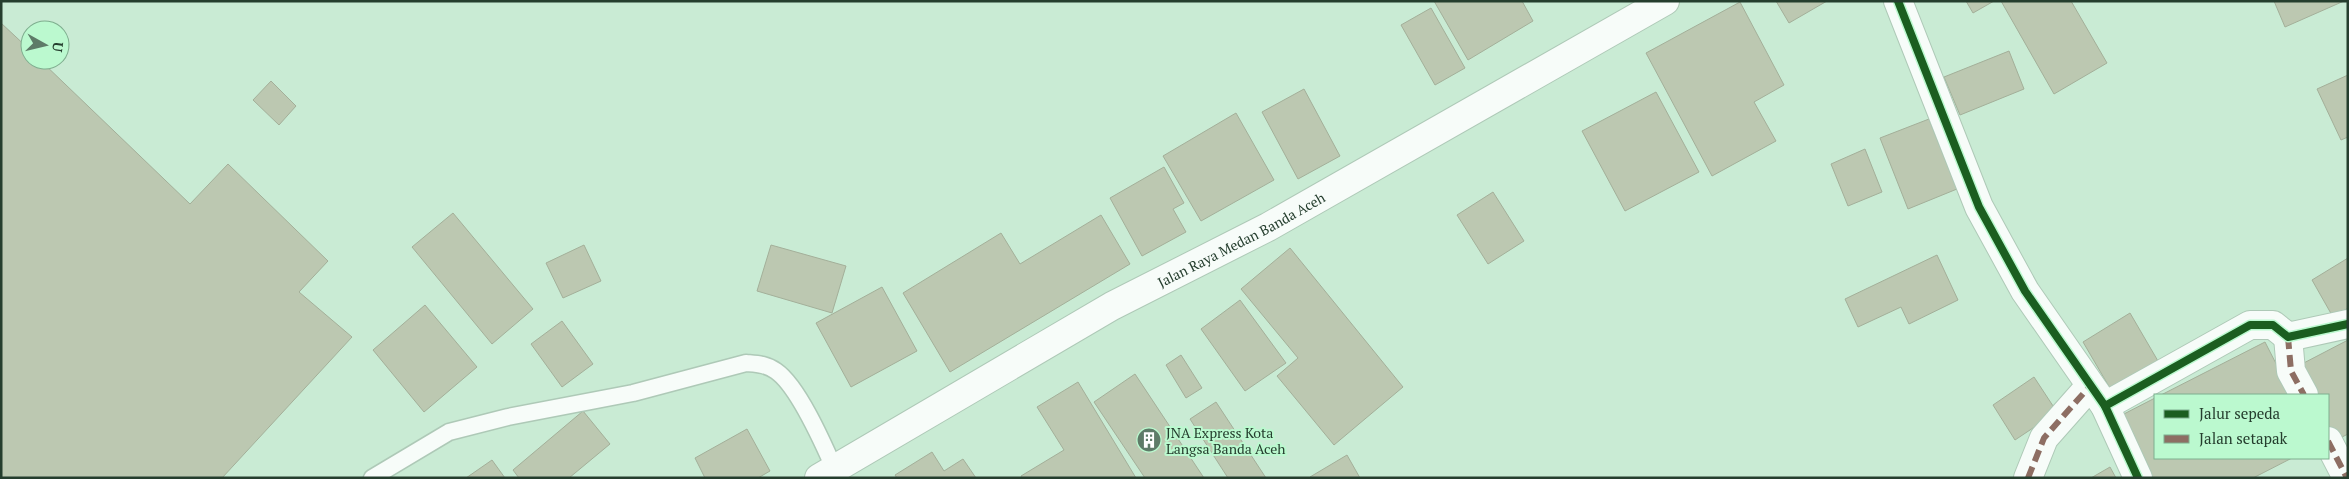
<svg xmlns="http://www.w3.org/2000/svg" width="2349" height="479" viewBox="0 0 2349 479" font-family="'PT Serif',serif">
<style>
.building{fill:#bcc8b1;stroke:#a3af99}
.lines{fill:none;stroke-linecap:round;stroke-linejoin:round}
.service-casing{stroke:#aec9b7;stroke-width:19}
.minor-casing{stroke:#aec9b7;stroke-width:30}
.trunk-casing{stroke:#aec9b7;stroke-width:30}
.service{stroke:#f7fcf9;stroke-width:16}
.minor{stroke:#f7fcf9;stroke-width:28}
.trunk{stroke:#f7fcf9;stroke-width:28}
.quiet{stroke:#8d6e63;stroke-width:6;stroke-dasharray:12 6;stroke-linecap:butt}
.cycleway-casing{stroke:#bbf9cf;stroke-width:11}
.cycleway{stroke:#1b5e20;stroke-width:8}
.labels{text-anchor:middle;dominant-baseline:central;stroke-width:4;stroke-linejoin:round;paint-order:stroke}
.street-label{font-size:14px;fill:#253e2e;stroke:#bbf9cf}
.poi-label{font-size:14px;fill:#253e2e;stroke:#bbf9cf;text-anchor:start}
</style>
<rect width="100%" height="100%" fill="#c9ebd4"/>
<!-- building -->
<g class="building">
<polygon points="1434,1 1522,1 1533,21 1468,60"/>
<polygon points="1776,1 1827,1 1789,23"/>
<polygon points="1966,1 1994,1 1973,13"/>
<polygon points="2001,1 2071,1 2107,63 2054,94"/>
<polygon points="2274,1 2344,1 2285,27"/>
<polygon points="1740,2 1784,85 1754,102 1776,141 1712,176 1646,53"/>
<polygon points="1431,8 1465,68 1435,85 1401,25"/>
<polygon points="1,23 30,50 30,60 40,60 190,204 228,164 328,261 299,292 352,337 222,478 1,478"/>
<polygon points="2009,51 2024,89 1960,115 1944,77"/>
<polygon points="2348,75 2348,137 2341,140 2317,89"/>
<polygon points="271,81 296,106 279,125 253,100"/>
<polygon points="1304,89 1340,156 1298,179 1262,112"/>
<polygon points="1656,92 1699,172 1625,211 1582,131"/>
<polygon points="1236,113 1274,180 1201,221 1163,156"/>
<polygon points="1929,119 1957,189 1908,209 1880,138"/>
<polygon points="1865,149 1882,192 1848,206 1831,164"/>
<polygon points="1164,167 1184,203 1173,209 1186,232 1142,256 1110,198"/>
<polygon points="1493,192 1524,241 1488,264 1457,215"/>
<polygon points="453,213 533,309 492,344 412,247"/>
<polygon points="1101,215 1130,264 950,372 903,293 1001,233 1020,264"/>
<polygon points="584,245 601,281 563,298 546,263"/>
<polygon points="771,245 846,266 832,313 757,291"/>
<polygon points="1290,248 1403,387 1334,445 1277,376 1298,358 1241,289"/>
<polygon points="1937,255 1958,300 1909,324 1901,307 1858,327 1845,299"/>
<polygon points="2348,258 2348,308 2333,317 2312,280"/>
<polygon points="882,287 917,351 851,387 816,323"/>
<polygon points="1240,300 1286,363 1245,391 1201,329"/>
<polygon points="425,305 477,367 424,412 373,350"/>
<polygon points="2130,313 2158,361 2111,390 2083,342"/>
<polygon points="562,321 593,364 562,387 531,344"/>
<polygon points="2348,340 2348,434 2336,440 2328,425 2328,395 2313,395 2298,366"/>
<polygon points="2265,342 2292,395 2161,395"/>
<polygon points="1181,355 1202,388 1186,398 1166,365"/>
<polygon points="1135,374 1204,478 1145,478 1094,402"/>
<polygon points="2034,377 2057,412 2015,440 1993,405"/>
<polygon points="1078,382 1136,478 1022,478 1021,476 1064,450 1037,407"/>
<polygon points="2155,398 2155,458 2292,458 2253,478 2151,478 2120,416"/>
<polygon points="1216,402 1266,478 1228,478 1190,419"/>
<polygon points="583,411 610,444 569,478 519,478 513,470"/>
<polygon points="747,429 770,471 758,478 705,478 695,458"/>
<polygon points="932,452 944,471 963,459 976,478 897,478 895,475"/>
<polygon points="1347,455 1360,478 1310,478 1310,477"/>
<polygon points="492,460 505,478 466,478"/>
<polygon points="2110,467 2116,478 2091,478"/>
</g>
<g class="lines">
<defs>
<path id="service" d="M 372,478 L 449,432 L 508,417 L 633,393 L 746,363 C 757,364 766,364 776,371 C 798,386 823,443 834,468"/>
<g id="minor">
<polyline points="1898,1 1979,207 2025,291 2105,406 2138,478"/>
<polyline points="2288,337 2291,371 2304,395"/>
<polyline points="2105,406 2250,325 2273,325 2288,337 2348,324"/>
<polyline points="2328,441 2347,478"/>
<polyline points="2028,478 2044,438 2090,386"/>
</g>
<g id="trunk">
<path id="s1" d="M 819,478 L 1112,306 L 1268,227 L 1665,1"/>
</g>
</defs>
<!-- service casing -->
<use href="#service" class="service-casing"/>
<!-- minor casing -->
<use href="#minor" class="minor-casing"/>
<!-- trunk casing -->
<use href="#trunk" class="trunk-casing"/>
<!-- service -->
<use href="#service" class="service"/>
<!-- minor -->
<use href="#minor" class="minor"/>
<!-- trunk -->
<use href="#trunk" class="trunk"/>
<!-- quiet -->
<g class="quiet">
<polyline points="2288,337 2291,371 2304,395"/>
<polyline points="2328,441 2347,478"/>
<polyline points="2028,478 2044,438 2090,386"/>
</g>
<defs>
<g id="cycleway">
<polyline points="1898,1 1979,207 2025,291 2105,406 2138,478"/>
<polyline points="2105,406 2250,325 2273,325 2288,337 2348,324"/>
</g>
</defs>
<!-- cycleway casing -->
<use href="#cycleway" class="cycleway-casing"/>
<!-- cycleway -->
<use href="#cycleway" class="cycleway"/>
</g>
<!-- icons -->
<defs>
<symbol id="building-disc" viewBox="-11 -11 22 22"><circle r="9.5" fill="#5e7b68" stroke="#bbf9cf"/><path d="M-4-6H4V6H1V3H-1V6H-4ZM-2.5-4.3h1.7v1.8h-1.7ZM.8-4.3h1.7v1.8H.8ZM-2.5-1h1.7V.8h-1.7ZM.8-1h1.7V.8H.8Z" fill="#fff"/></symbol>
</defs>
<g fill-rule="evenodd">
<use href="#building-disc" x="1135" y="426" width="28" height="28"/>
</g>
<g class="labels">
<!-- street labels -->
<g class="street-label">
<text stroke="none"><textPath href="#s1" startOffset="485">Jalan Raya Medan Banda Aceh</textPath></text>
</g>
<!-- poi labels -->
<g class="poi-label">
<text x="1166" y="432">JNA Express Kota<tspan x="1166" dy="16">Langsa Banda Aceh</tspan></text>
</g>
</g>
<!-- border -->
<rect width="2349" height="479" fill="none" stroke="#253e2e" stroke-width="5"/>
<!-- legend -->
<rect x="2154" y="394" width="175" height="65" fill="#bbf9cf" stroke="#7fae8f"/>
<rect x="2164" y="410" width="25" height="8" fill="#1b5e20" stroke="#7fae8f"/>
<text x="2199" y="419" font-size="15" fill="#253e2e">Jalur sepeda</text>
<rect x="2164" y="435" width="25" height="8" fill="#8d6e63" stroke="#7fae8f"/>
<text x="2199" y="444" font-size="15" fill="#253e2e">Jalan setapak</text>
<!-- north arrow -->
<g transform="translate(45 45) rotate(98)"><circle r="24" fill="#bbf9cf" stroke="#7fae8f"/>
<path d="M0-4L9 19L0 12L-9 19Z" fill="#5e7b68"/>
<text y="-8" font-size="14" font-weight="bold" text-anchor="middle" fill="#253e2e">U</text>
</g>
</svg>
